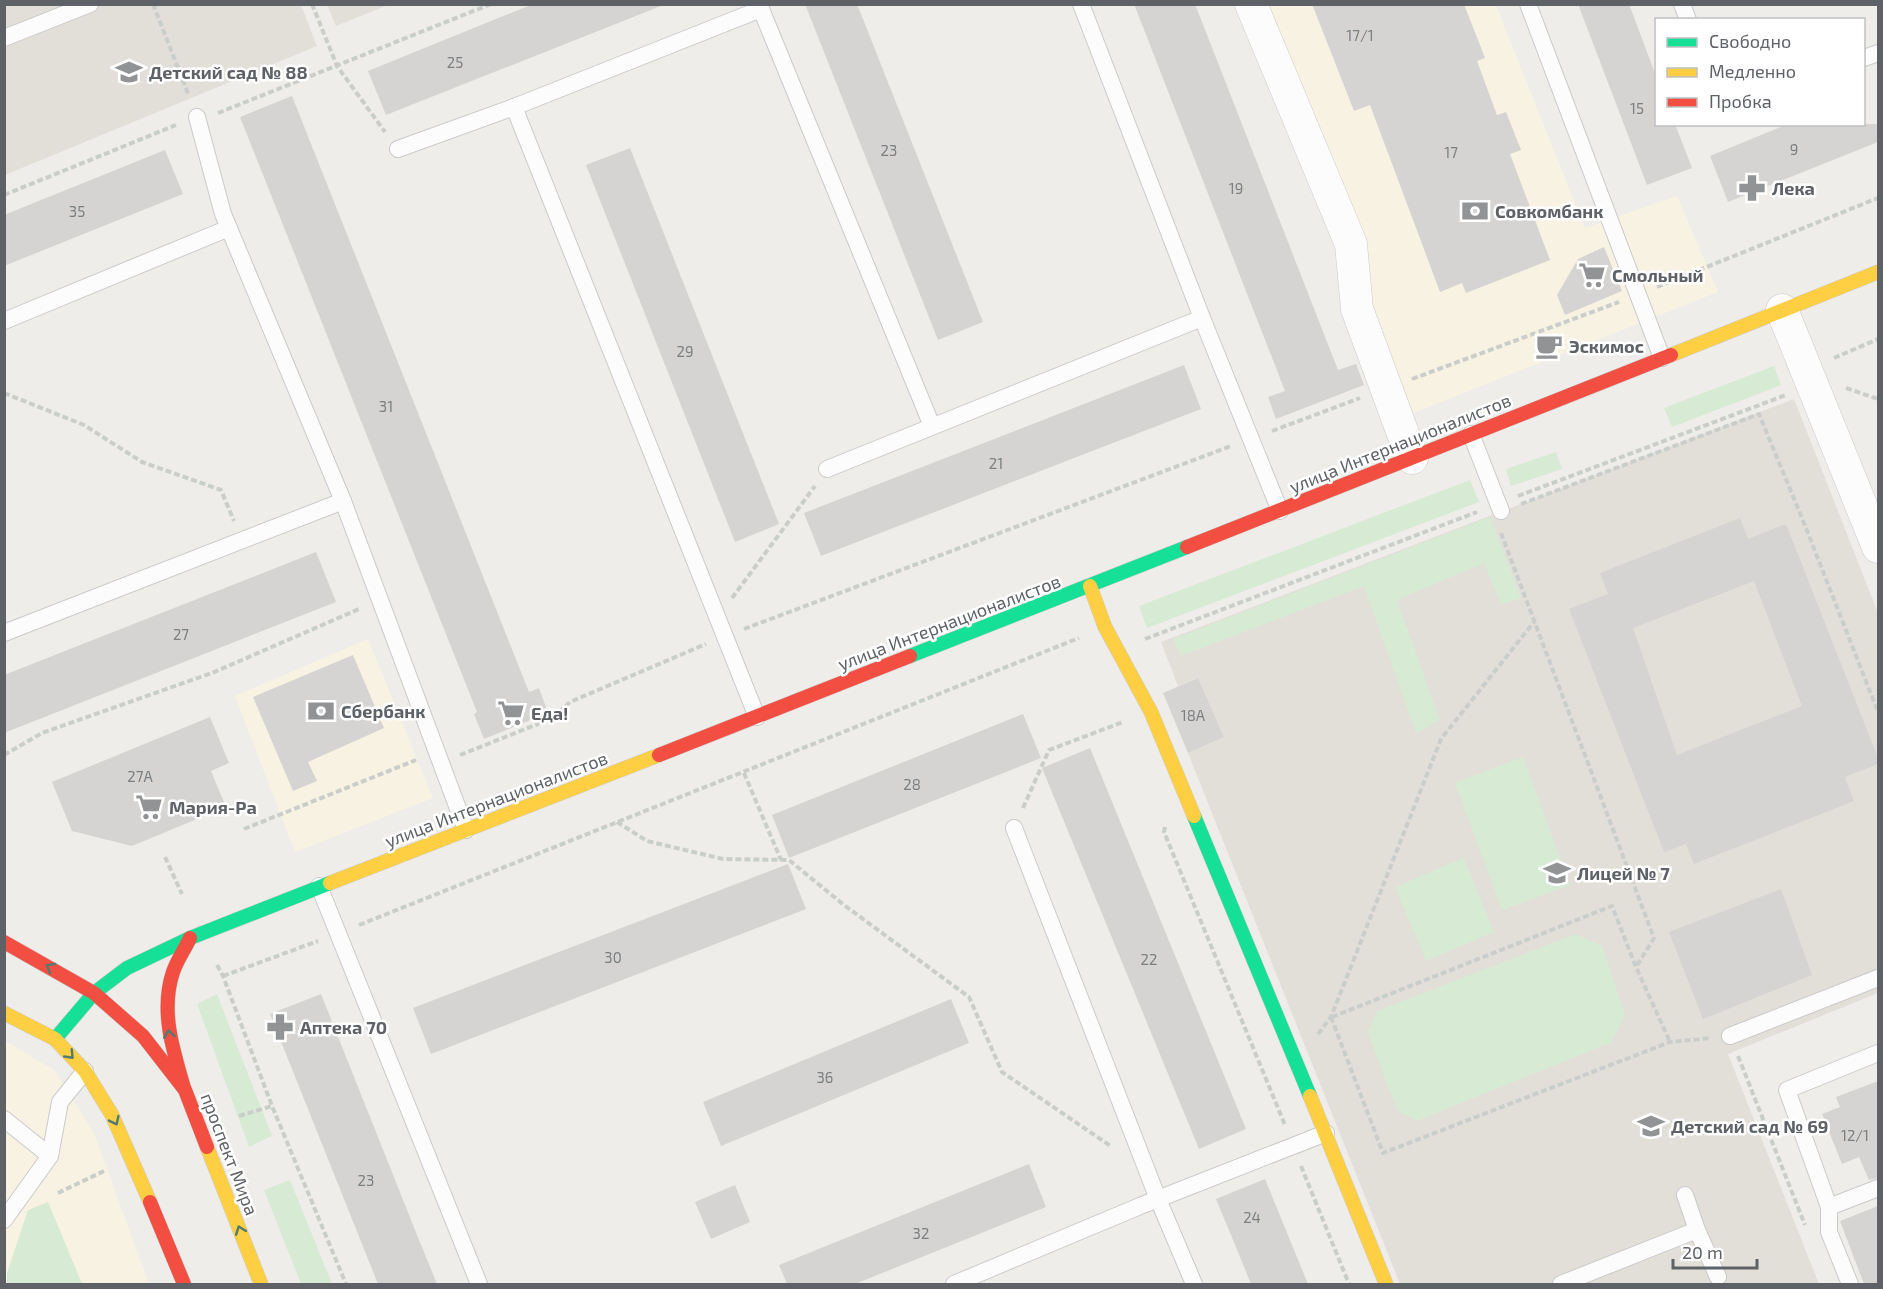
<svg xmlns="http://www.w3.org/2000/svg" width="1883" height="1289" viewBox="0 0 1883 1289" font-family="'Exo 2',sans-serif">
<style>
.commercial{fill:#f8f2e3}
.education{fill:#e2dfd9}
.green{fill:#d7ead4}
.building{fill:#d5d4d2;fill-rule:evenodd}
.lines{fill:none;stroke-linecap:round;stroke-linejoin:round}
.lane-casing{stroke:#cacaca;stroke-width:18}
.street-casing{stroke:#cacaca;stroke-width:33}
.fast-casing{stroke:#cbcbcb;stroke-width:15}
.slow-casing{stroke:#cbcbcb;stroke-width:15}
.jam-casing{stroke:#cbcbcb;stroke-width:15}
.path{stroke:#cacecb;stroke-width:4;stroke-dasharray:6 3;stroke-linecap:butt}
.lane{stroke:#fdfcfc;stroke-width:16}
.street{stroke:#fdfcfc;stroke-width:32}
.fast{stroke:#16e098;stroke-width:14}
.slow{stroke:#ffcf43;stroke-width:14}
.jam{stroke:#f24e42;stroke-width:14}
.oneway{stroke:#507b71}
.labels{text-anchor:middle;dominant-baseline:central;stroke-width:5;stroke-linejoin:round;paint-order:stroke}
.number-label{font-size:15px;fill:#7d8083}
.poi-label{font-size:18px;font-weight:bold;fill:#5e6267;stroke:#fff;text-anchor:start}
.street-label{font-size:18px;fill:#5e6267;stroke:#fff}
</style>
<rect width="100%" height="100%" fill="#efede9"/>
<!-- commercial -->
<g class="commercial">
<polygon points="1234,5 1496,5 1585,228 1677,196 1718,292 1411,414"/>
<polygon points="368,639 433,798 295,852 235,696"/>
<polygon points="4,1040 54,1070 94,1133 149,1284 5,1284"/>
</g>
<!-- education -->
<g class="education">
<polygon points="5,5 301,5 317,46 5,175"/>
<polygon points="327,5 388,5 336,26"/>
<polygon points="1794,399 1878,613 1878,993 1728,1054 1819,1284 1400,1284 1188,753 1224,737 1198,678 1178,686 1161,642"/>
</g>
<!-- green -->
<g class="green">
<polygon points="1774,366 1781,385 1672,427 1664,408"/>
<polygon points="1556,452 1562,469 1511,486 1506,469"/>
<polygon points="1470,480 1479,502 1147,628 1139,606"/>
<polygon points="1490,517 1521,598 1501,605 1484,563 1397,600 1440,720 1416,733 1364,586 1181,656 1173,639"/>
<polygon points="1523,757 1570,885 1502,910 1455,783"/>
<polygon points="1464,858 1494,932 1426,961 1395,887"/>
<polygon points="1576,934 1602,946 1625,1015 1612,1042 1417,1121 1397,1110 1368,1033 1377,1011"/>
<polygon points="217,994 272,1136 249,1147 197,1004"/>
<polygon points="290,1180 332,1284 301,1284 264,1190"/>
<polygon points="48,1202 82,1284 7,1284 7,1273 28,1210"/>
</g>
<!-- building -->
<g class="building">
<polygon points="533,4 661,6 386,115 368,71"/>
<polygon points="805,4 857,4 983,322 938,340"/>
<polygon points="1134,4 1195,4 1338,370 1356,364 1364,385 1276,419 1268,397 1285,391"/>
<polygon points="1312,4 1464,4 1485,58 1477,61 1497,115 1506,112 1521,150 1510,154 1550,260 1466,293 1462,283 1440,292 1370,105 1354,111"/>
<polygon points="1578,4 1629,4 1656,76 1656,124 1675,124 1692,168 1647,185"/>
<polygon points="292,96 529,692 539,688 548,713 484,739 474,714 477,712 240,117"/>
<polygon points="1788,124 1878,124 1878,142 1728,202 1710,156"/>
<polygon points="630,148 779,524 735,542 586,165"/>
<polygon points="165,150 183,194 4,266 4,215"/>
<polygon points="1604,247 1622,291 1565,315 1557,295 1578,259"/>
<polygon points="1184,365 1201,409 821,556 804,513"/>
<path d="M 1740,518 L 1748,539 L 1786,524 L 1878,758 L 1878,764 L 1845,777 L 1854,801 L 1694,864 L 1686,844 L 1664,852 L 1569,609 L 1608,594 L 1600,573 ZM 1754,581 L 1802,706 L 1677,755 L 1633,628 Z"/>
<polygon points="316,552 336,602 4,733 4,675"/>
<polygon points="353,655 384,728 308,762 317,781 293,791 253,697"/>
<polygon points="1198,678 1224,737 1188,753 1163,693"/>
<polygon points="1023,714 1041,758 789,858 772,815"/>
<polygon points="210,717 229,763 211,771 226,807 132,846 72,831 52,782"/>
<polygon points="1090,748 1246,1129 1199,1149 1042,768"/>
<polygon points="788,864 806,909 431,1054 413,1008"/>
<polygon points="1781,889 1812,975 1703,1019 1669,932"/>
<polygon points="321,994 415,1230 437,1284 378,1284 270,1014"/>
<polygon points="951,999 969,1043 721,1146 703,1102"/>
<polygon points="1878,1081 1878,1178 1869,1180 1859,1157 1842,1164 1822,1114 1840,1107 1836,1097"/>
<polygon points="1029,1164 1046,1207 855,1284 787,1284 779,1265"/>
<polygon points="1265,1179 1308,1284 1251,1284 1231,1235 1216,1199"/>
<polygon points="735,1185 750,1222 711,1239 695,1202"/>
<polygon points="1878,1206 1878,1284 1864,1284 1840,1221"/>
</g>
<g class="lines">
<defs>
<g id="lane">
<polyline points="1081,4 1202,318 1280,511"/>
<polyline points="1528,4 1662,358"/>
<polyline points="1682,4 1688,20"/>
<polyline points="4,38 90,4"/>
<polyline points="1864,58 1878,53"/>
<polyline points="514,107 757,717"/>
<polyline points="197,117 223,214 343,501 466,830"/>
<polyline points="398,149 514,107 761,9 932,426"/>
<polyline points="4,321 229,228"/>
<polyline points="1471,434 1501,511"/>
<polyline points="827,469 1202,318"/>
<polyline points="4,633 343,501"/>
<polyline points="1014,828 1158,1199 1194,1284"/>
<polyline points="319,886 479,1284"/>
<polyline points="1730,1036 1878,978"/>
<polyline points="1878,1053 1787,1090 1829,1207 1878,1188"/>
<polyline points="4,1119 50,1156"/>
<polyline points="1685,1195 1697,1230 1718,1277"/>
<polyline points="1829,1207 1829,1232 1850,1284"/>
<polyline points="4,1220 50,1156 60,1102 85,1071"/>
<polyline points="954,1284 1140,1206 1326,1133"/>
<polyline points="1561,1284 1697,1230"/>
</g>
<g id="street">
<polyline points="1251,4 1351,244 1357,309 1412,458"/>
<polyline points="1782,310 1878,547"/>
</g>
<g id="fast">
<polyline points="910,656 1187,547"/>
<polyline points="1194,816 1310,1096"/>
<polyline points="55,1039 94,993 127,968 190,938 330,883"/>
</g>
<g id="slow">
<polyline points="1671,355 1878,272"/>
<polyline points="1090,586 1105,627 1151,712 1194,816"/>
<polyline points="330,883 659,755"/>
<polyline points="4,1013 55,1039 85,1071 112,1115 150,1202"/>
<polyline points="1310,1096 1386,1284"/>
<polyline points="207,1147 261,1284"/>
</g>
<g id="jam">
<polyline points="1187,547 1671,355"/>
<polyline points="659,755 910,656"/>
<polyline points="4,942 94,993 143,1036 185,1090 207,1147"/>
<path d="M 184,1088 C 173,1050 160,1011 173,972 C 177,960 185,949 190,938"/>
<polyline points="150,1202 184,1284"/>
</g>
</defs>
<!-- lane casing -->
<use href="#lane" class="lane-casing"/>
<!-- street casing -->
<use href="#street" class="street-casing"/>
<!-- fast casing -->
<use href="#fast" class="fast-casing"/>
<!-- slow casing -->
<use href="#slow" class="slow-casing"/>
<!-- jam casing -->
<use href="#jam" class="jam-casing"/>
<!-- path -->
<g class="path">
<polyline points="153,4 189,96"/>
<polyline points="312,4 337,66 385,132"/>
<polyline points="218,113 491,4"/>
<polyline points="4,195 176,125"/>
<polyline points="1657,287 1878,198"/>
<polyline points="1834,358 1878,339"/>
<polyline points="1412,379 1619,302"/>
<polyline points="1846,388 1878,399"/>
<polyline points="4,393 84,425 142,462 221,490 234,521"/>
<polyline points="1272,431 1360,398"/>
<polyline points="1518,496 1786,395"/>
<polyline points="1521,504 1759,414 1802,518 1878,712"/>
<polyline points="1501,533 1654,938 1636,967"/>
<polyline points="732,598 815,486"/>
<polyline points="744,629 1231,446"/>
<polyline points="1145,639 1477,512"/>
<polyline points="4,755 42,733 212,673 359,609"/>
<polyline points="460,755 553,718 570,702 706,644"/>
<polyline points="744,773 781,860"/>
<polyline points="1023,808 1049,750 1123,722"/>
<polyline points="617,822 647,841 723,859 789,860 844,905 969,997 1002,1072 1112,1147"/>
<polyline points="1165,827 1164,832 1285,1125"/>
<polyline points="244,829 416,760"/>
<polyline points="165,857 182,894"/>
<polyline points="359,925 1079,638"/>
<polyline points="217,965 223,976 272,1106 346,1284"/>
<polyline points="223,976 318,941"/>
<polyline points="1331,1017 1383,1153 1670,1042 1711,1038"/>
<polyline points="1332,1017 1612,906 1636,967 1670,1042"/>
<polyline points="1318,1034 1331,1017 1441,739 1534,622"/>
<polyline points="1738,1056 1805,1225"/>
<polyline points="239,1116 272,1106"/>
<polyline points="1301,1166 1349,1284"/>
<polyline points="58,1193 104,1171"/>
</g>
<!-- lane -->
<use href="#lane" class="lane"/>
<!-- street -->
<use href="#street" class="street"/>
<!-- fast -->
<use href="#fast" class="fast"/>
<!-- slow -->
<use href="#slow" class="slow"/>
<!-- jam -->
<use href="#jam" class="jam"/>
</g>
<!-- one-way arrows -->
<defs><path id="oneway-chevron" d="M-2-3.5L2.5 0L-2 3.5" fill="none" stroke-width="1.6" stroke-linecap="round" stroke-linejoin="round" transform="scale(1.5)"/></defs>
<g class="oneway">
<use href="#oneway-chevron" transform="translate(50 967) rotate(-150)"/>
<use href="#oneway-chevron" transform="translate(169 1034) rotate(-98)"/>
<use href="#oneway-chevron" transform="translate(70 1055) rotate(46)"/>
<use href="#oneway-chevron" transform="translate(115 1121) rotate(64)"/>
<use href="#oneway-chevron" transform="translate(240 1230) rotate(-111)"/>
</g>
<!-- icons -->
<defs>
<symbol id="school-bare" viewBox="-9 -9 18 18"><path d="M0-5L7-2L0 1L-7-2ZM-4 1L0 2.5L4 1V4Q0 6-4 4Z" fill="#919394" stroke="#fff" stroke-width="2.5" paint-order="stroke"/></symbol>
<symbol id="pharmacy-bare" viewBox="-9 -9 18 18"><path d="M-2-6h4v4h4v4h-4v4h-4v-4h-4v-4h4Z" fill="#919394" stroke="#fff" stroke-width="2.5" paint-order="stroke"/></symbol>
<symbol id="bank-bare" viewBox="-9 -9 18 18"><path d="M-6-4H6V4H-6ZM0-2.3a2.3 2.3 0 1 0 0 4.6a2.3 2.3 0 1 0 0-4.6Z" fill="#919394" stroke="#fff" stroke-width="2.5" paint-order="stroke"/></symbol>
<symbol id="supermarket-bare" viewBox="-9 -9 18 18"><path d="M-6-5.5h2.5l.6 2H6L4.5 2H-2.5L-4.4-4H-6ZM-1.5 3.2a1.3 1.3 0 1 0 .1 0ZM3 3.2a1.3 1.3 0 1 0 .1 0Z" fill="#919394" stroke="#fff" stroke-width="2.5" paint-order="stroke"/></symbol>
<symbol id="cafe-bare" viewBox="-9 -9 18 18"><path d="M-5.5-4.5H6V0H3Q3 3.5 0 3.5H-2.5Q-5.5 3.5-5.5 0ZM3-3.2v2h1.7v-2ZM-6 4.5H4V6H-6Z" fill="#919394" stroke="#fff" stroke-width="2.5" paint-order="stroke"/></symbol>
</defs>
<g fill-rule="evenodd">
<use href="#school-bare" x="110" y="53" width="38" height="38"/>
<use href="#pharmacy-bare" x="1733" y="169" width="38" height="38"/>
<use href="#bank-bare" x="1456" y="192" width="38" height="38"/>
<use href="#supermarket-bare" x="1573" y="256" width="38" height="38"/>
<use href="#cafe-bare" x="1530" y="327" width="38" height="38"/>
<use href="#bank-bare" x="302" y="692" width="38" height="38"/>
<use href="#supermarket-bare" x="492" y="694" width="38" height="38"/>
<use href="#supermarket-bare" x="130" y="788" width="38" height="38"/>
<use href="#school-bare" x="1538" y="854" width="38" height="38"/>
<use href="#pharmacy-bare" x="261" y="1008" width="38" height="38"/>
<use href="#school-bare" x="1632" y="1107" width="38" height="38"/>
</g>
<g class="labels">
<!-- number labels -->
<g class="number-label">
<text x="1360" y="35">17/1</text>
<text x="455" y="62">25</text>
<text x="1637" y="108">15</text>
<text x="1794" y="149">9</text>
<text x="889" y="150">23</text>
<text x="1451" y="152">17</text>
<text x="1236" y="188">19</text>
<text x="77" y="211">35</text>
<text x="685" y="351">29</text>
<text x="386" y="406">31</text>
<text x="996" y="463">21</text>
<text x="181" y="634">27</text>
<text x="1193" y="715">18А</text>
<text x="140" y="776">27А</text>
<text x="912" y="784">28</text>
<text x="613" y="957">30</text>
<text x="1149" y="959">22</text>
<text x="825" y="1077">36</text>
<text x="1855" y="1135">12/1</text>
<text x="366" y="1180">23</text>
<text x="1252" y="1217">24</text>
<text x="921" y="1233">32</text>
</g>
<!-- poi labels -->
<g class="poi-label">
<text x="149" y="72">Детский сад № 88</text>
<text x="1772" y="188">Лека</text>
<text x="1495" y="211">Совкомбанк</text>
<text x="1612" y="275">Смольный</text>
<text x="1569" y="346">Эскимос</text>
<text x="341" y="711">Сбербанк</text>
<text x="531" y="713">Еда!</text>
<text x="169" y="807">Мария-Ра</text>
<text x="1577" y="873">Лицей № 7</text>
<text x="300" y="1027">Аптека 70</text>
<text x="1671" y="1126">Детский сад № 69</text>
</g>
<!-- street labels -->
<g class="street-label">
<text transform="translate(1400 443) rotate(-22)">улица Интернационалистов</text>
<text transform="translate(949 622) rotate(-21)">улица Интернационалистов</text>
<text transform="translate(496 799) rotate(-21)">улица Интернационалистов</text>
<text transform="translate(230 1154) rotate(69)">проспект Мира</text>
</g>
</g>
<!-- border -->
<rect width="1883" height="1289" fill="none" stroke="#5e6267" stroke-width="12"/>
<!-- legend -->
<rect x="1655" y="18" width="210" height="108" fill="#ffffff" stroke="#bfc0c2" stroke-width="1.5"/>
<rect x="1667" y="38" width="30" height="9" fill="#16e098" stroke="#bfc0c2" stroke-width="1.5"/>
<text x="1709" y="48" font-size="18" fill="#5e6267">Свободно</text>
<rect x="1667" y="68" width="30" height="9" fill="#ffcf43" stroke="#bfc0c2" stroke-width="1.5"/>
<text x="1709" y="78" font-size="18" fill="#5e6267">Медленно</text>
<rect x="1667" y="98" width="30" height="9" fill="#f24e42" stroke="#bfc0c2" stroke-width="1.5"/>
<text x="1709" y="108" font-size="18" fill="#5e6267">Пробка</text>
<!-- scale -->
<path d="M1673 1259v9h84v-9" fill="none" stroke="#5e6267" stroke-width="3"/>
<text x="1682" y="1259" font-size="18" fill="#5e6267" stroke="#ffffff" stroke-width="4.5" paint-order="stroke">20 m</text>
</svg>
